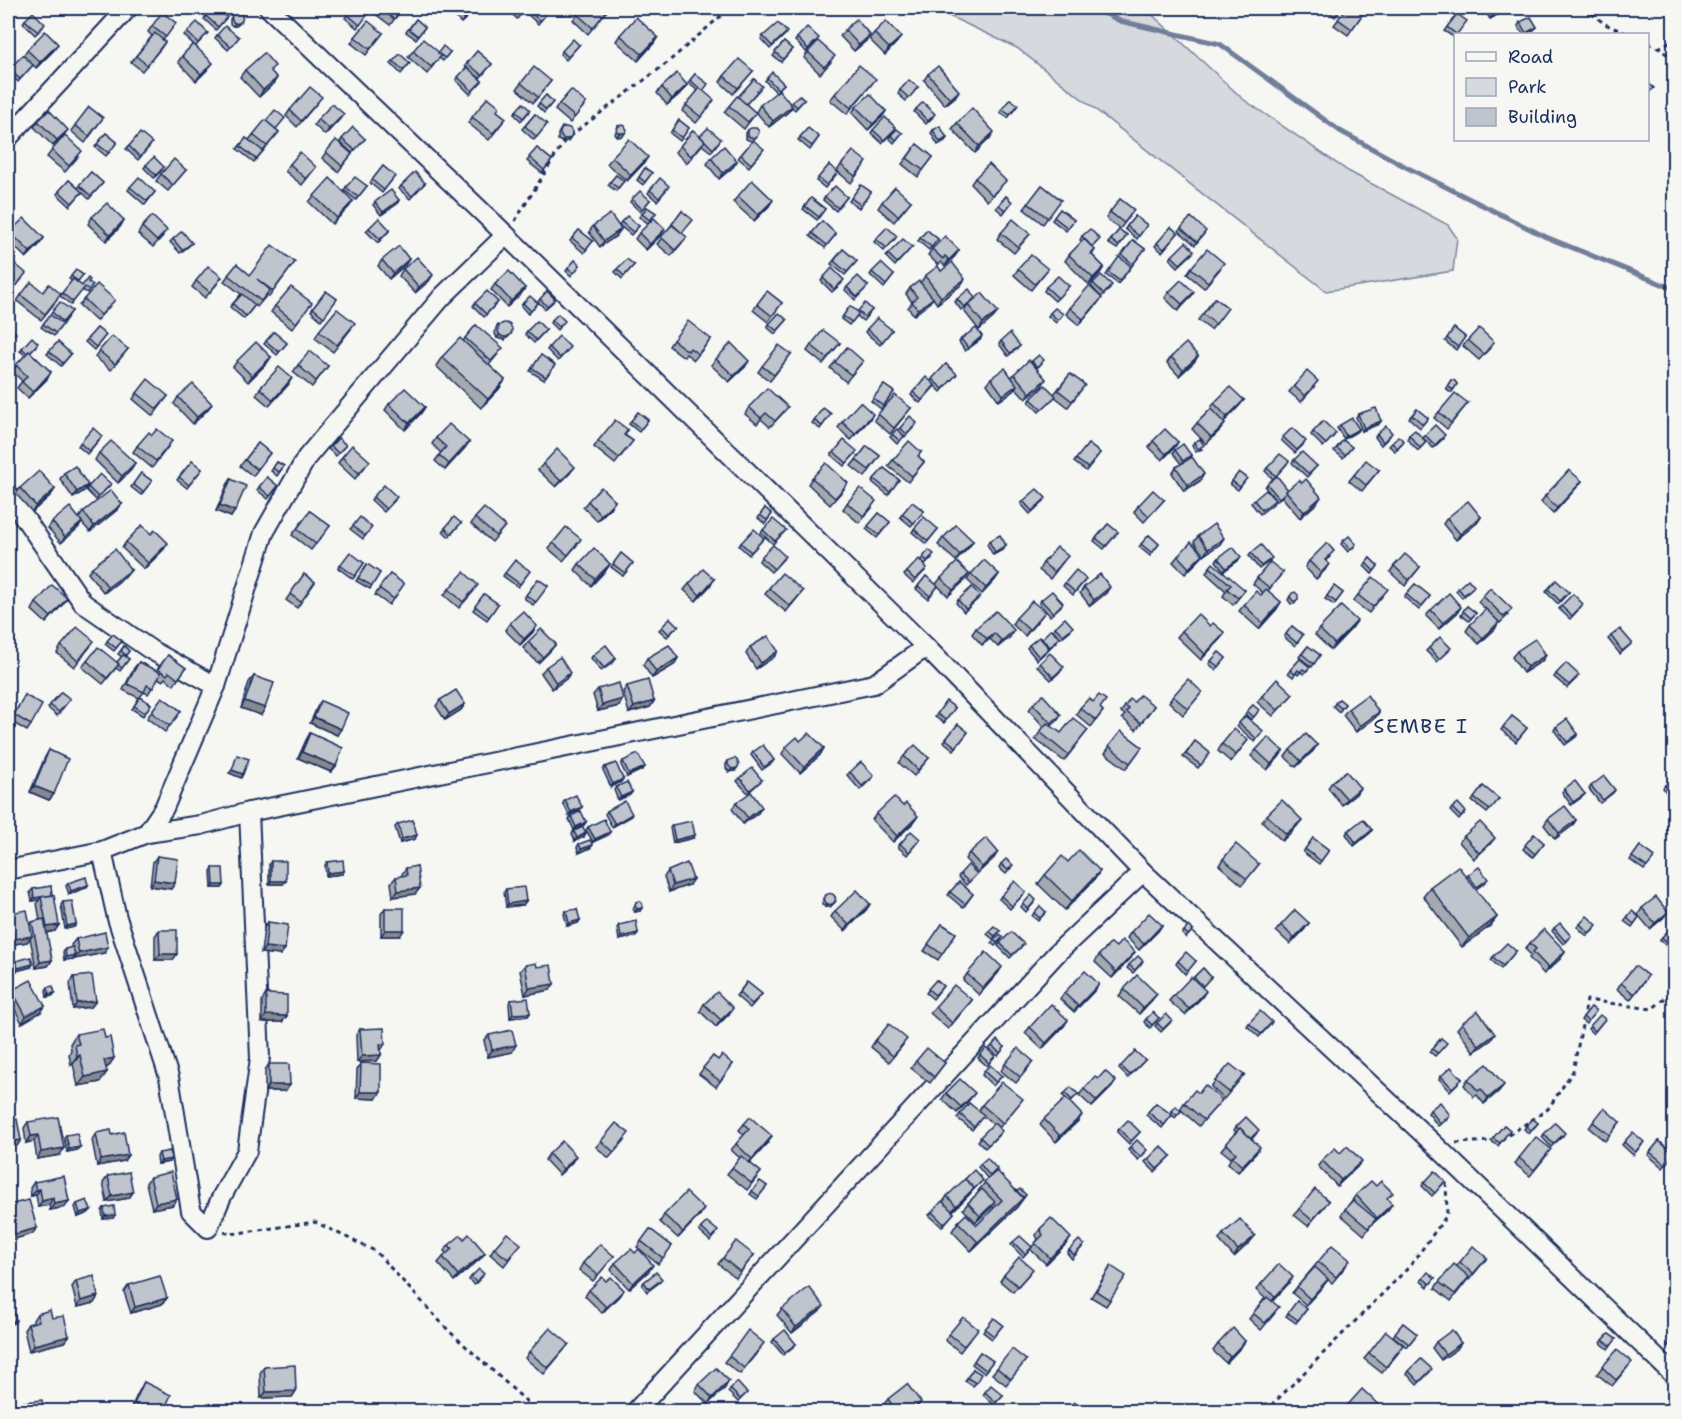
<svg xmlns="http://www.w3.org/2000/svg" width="1682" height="1419" viewBox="0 0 1682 1419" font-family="'Shantell Sans',sans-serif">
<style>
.green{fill:#d6d9dd;stroke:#78849e;stroke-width:1.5}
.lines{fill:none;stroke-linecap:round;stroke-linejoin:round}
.stream{stroke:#717e99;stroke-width:5}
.street-casing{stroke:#1b2f5e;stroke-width:22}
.path{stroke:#1b2f5e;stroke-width:3;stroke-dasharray:4.5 4.5;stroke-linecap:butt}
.street{stroke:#f6f6f2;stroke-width:18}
.wall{fill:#a5a9b0;stroke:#1b2f5e;stroke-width:1.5}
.shaded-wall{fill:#868990;stroke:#1b2f5e;stroke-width:1.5}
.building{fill:#c0c4cd;stroke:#1b2f5e;stroke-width:1.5}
.labels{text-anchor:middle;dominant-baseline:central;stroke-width:4.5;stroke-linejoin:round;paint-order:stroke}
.neighbourhood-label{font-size:20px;letter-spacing:1.5px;fill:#1b2f5e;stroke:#f6f6f2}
</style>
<rect width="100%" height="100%" fill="#f6f6f2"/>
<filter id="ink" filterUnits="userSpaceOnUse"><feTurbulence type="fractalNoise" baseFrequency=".0167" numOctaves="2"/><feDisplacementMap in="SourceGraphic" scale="12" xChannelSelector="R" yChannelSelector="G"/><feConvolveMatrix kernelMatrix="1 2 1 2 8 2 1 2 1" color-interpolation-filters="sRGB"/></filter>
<g filter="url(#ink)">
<!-- green -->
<polygon class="green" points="932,8 1145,8 1243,99 1348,171 1448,225 1457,238 1453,271 1326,291 1017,48"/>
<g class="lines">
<!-- stream -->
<polyline class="stream" points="1094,8 1120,21 1220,44 1340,131 1406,167 1546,237 1674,289"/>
<defs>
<g id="street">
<polyline points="269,8 506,235 926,647 1143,872 1434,1144 1674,1375"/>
<polyline points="8,138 128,8"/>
<polyline points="8,494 83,603 151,650 216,686"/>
<polyline points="147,833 164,808 216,686 264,533 307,457 442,297 506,235"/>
<polyline points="102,851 117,918 169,1077 191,1211 208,1228 222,1196 247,1151 260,1058 249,812"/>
<polyline points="8,870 102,851 147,833 201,825 249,812 874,684 926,647"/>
<polyline points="635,1412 1057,953 1143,872"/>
</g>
</defs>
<!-- street casing -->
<use href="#street" class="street-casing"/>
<!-- path -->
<g class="path">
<polyline points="1584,8 1605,24 1628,34"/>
<polyline points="1648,43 1658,48 1674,59"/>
<polyline points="1658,48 1674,40"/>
<polyline points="570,136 667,63 730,8"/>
<polyline points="515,221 565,140"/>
<polyline points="1501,1140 1548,1109 1573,1071 1587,1000 1652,1009 1674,991"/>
<polyline points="1456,1143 1494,1141"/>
<polyline points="224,1232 231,1234 315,1222 375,1251 449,1331 538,1412"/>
<polyline points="1668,1347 1671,1306 1674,1300"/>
<polyline points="1265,1412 1410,1266 1447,1215 1446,1180"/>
</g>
<!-- street -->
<use href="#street" class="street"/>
</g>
<!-- wall -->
<g class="wall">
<polygon points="81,8 94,8 88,14"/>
<polygon points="353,8 368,8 364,12 368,14 357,28 345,18"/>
<polygon points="372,8 403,8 390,25 370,10"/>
<polygon points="438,8 477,8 461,23 450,12 446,15"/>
<polygon points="513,8 525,10 517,19 510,12"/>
<polygon points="530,8 544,17 538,24 526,13"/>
<polygon points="583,8 611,8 605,13 588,34 573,20"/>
<polygon points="1323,8 1342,8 1335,17"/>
<polygon points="1347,8 1367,8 1348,35 1334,25"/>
<polygon points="1407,8 1414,8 1411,11"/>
<polygon points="1483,8 1508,8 1506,10 1490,19"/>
<polygon points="1511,8 1524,8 1522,10 1514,14"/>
<polygon points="234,13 239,24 236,26 233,26 230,24 230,19"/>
<polygon points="1457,14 1455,37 1455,38 1444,31"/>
<polygon points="206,16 227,17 216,30 204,19"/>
<polygon points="416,19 425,27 416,39 406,32"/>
<polygon points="25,20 43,27 35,35 23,23"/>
<polygon points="1520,22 1537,27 1534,30 1526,34 1523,34 1518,26"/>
<polygon points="176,23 163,40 165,42 161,48 142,71 131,62 152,36 148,32 152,26"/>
<polygon points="845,30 866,41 854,51 840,36"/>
<polygon points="187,32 205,36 196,46 208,69 196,81 178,62 182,56 193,44 184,35"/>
<polygon points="383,33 366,55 351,43 355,37"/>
<polygon points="874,33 901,37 896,43 885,55 869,39"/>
<polygon points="217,35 239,37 228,50 215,38"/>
<polygon points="620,35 654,43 638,61 616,41"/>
<polygon points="785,35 770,49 761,39 763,36"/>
<polygon points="797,38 816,41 806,52 795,41"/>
<polygon points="784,42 792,49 781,62 773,56"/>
<polygon points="579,45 566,60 560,54 562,51"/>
<polygon points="27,50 54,50 36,68 33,65 18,82 8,71 23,56"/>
<polygon points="413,51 439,53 450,52 443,61 439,58 427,74 408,57"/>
<polygon points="477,51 492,64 480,78 473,73 482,81 470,94 456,80 467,68 465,66"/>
<polygon points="808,52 831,62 820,74 804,58"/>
<polygon points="393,61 410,63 401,74 391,64"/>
<polygon points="245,70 271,71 273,84 259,97 240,77"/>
<polygon points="753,71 733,94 720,82 724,76"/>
<polygon points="695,74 710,106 696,123 682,111 698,91 688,83"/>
<polygon points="928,74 955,97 945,105 924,80"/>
<polygon points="767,78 784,84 776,92 765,81"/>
<polygon points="754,79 760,89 746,104 756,113 744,129 724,112 729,106 738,97"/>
<polygon points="551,81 533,103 517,89 521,83"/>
<polygon points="687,85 683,91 667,105 657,93 662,87"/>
<polygon points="871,85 847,114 830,100 835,94"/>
<polygon points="918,87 906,101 898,94 900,90"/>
<polygon points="546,95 553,102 544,113 537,106"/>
<polygon points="488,97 497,111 506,118 489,140 468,123"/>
<polygon points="1010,99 1018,105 1008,118 1000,112"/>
<polygon points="804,100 795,110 792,107 788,112 769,127 756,112 760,105 790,104 792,102"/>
<polygon points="317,103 297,127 286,116 290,110"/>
<polygon points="586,103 570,123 555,110 559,104"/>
<polygon points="89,107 103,118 85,143 71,131"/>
<polygon points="856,107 886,111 882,117 868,130 852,113"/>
<polygon points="916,109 933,117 926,124 914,112"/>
<polygon points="516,111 528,113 521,121 514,114"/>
<polygon points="535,114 545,127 534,140 522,129"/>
<polygon points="318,119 339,120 325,135 314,125"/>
<polygon points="679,120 689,128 680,141 670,133"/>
<polygon points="38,121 63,136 53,146 34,127"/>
<polygon points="957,123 990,138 975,153 952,129"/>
<polygon points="618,126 623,136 617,137 615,134"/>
<polygon points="562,127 568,141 562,142 558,140 558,134"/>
<polygon points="808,128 819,137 810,150 798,140"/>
<polygon points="276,129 279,132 254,162 237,149 246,138 249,140 253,135"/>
<polygon points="748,130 761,153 749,167 738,158 753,141 751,141 746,139 746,133"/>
<polygon points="873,130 894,131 882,143 871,133"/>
<polygon points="933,130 947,138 945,141 938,145 931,133"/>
<polygon points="106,133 117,142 106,156 95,147"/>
<polygon points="902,133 894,143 889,138 891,135"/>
<polygon points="700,136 719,142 711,152 702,145 687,163 675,152 680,146"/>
<polygon points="342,139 365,139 352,153 340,142"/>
<polygon points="917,144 933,157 918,177 902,164"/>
<polygon points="129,146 150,146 138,160 126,149"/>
<polygon points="537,148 552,160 542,173 527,161"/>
<polygon points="52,150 78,157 65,172 47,157"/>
<polygon points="326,152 352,154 338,172 322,158"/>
<polygon points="612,157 644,163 627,181 607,164"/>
<polygon points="711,158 737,161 733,167 719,179 707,164"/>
<polygon points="290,164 316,167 302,185 285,171"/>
<polygon points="146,165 162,170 154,178 144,168"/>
<polygon points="829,165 838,172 825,188 816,181"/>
<polygon points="841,165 862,168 851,183 837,171"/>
<polygon points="383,166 395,176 382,193 370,183"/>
<polygon points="645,168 652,173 643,185 637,180"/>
<polygon points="186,170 168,191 156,181 161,174"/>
<polygon points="91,172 103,183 89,199 82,192 70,206 57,194 69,180 78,188"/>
<polygon points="616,175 624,181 616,191 608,185"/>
<polygon points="975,178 1001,187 987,201 971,184"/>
<polygon points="425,183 410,199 399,189 401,186"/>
<polygon points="861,185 871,192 859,208 849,201"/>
<polygon points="1042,185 1061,200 1043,224 1024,209"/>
<polygon points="367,186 356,200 344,190 346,187"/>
<polygon points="130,187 155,192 145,205 128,190"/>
<polygon points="667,189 657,201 648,193 650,190"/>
<polygon points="314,196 353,201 349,207 332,224 309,202"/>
<polygon points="738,196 769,206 754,221 733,202"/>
<polygon points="1006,196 1012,202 1003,214 996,208"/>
<polygon points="825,197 847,197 836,211 823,200"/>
<polygon points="811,198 825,209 817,220 803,209"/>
<polygon points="632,199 650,200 640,212 630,202"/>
<polygon points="1120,199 1134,210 1120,229 1106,218"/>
<polygon points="399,200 397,204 381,215 373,205 375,202"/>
<polygon points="911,201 894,222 878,208 882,202"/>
<polygon points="647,207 656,213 648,223 639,217"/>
<polygon points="1060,209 1074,220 1066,231 1052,220"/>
<polygon points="682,211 682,243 671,256 657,244"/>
<polygon points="1135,216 1147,225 1137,239 1125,229"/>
<polygon points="92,217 124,220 120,227 106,241 88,224"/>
<polygon points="822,221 836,234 825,248 810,236"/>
<polygon points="621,222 639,226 631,235 619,225"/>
<polygon points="593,226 621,229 616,236 600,247 589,232"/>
<polygon points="142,227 163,236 153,247 138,234"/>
<polygon points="1171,227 1178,233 1162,252 1155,246"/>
<polygon points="369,228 390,230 378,243 366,231"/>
<polygon points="1181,228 1204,234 1195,245 1179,231"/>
<polygon points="579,230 593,241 584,253 570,241"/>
<polygon points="927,230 938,239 929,250 918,241"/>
<polygon points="1119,230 1127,235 1117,249 1108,243"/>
<polygon points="10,232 44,238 39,245 26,258 8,240 8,235"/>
<polygon points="639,233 661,235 646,250 635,239"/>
<polygon points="1001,233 1030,234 1014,253 997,239"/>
<polygon points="1082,236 1097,242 1092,247 1095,250 1092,255 1104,267 1100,273 1089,285 1065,261 1069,255 1082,242 1080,240"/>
<polygon points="173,239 192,243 189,246 180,253 170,242"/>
<polygon points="876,239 895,239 884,251 874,242"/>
<polygon points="1133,240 1145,249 1118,284 1106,275"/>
<polygon points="912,247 895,266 886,257 888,254"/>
<polygon points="843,249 857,261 845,275 831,264"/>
<polygon points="932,249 959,250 955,256 945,266 941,262 938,265 928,255"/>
<polygon points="1192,254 1178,267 1170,259 1172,256"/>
<polygon points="8,258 22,279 9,295 8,293"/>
<polygon points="409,259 405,265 389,279 378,266 382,260"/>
<polygon points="575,260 580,265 571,276 566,271"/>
<polygon points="295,262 269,297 267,295 257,307 255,305 244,319 230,307 241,294 224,281 237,264 250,275"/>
<polygon points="634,265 622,279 615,272 617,269"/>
<polygon points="1191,268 1220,269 1204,288 1187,274"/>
<polygon points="403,269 429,281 415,293 399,276"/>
<polygon points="1018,269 1048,269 1031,290 1014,275"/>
<polygon points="76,270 83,275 77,282 82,286 88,282 93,285 87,293 82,290 71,305 60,296 72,281 69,279"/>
<polygon points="941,271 961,285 937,304 933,298 928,304 914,315 908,308 912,302 906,294 910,288 921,282 925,276"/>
<polygon points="872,272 894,275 884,288 870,275"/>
<polygon points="823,278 842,283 832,292 821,281"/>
<polygon points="196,281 217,284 205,298 192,287"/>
<polygon points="1093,283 1110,289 1101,297 1091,286"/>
<polygon points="495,284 525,288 521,294 507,307 491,290"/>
<polygon points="868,286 855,300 845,290 847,287"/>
<polygon points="1069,286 1055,301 1044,291 1046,287"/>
<polygon points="326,291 337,299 321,320 311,311"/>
<polygon points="767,291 782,303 768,322 753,310"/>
<polygon points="1169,292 1194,292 1190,298 1178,311 1165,298"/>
<polygon points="21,295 57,300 41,320 17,301"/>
<polygon points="1215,298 1228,308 1211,330 1198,320"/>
<polygon points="84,299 110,306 96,321 79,305"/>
<polygon points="540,299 553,302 545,309 538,302"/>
<polygon points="957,299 998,312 993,318 979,330 964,311 968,305 961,310 955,302"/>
<polygon points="498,302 484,317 473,306 475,303"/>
<polygon points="523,303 538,303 528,314 521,306"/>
<polygon points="1097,304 1079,325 1066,314 1070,308"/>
<polygon points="275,306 307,309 292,329 271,312"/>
<polygon points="850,306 857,312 872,310 863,321 857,316 849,325 841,319"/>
<polygon points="72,311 54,336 41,327 52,312"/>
<polygon points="779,313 787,320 775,334 767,327"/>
<polygon points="1050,313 1063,314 1056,323 1048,316"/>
<polygon points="552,320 562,324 557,330 550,323"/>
<polygon points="476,325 498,354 489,365 505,380 499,389 481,408 436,366 442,357 463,341"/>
<polygon points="498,325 511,334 505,340 497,338 495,334 496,328"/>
<polygon points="97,328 106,335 94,350 85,342"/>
<polygon points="1454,328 1465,337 1456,350 1445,341"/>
<polygon points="351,329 333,352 315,338 319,331"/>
<polygon points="867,329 892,330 880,345 865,332"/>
<polygon points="546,330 534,343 525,334 527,331"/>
<polygon points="274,332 287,343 277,355 264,344"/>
<polygon points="711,339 694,360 686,354 684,357 669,346 673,340"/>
<polygon points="961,339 980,340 965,351 959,342"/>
<polygon points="1468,340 1490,348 1479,360 1463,346"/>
<polygon points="1001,341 1020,346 1017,349 1008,356 999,344"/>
<polygon points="58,342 71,354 61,366 47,354"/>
<polygon points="840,343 823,364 807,351 811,345"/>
<polygon points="36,346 30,352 51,372 47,379 28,398 17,388 22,381 12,371 25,355 20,351 22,348"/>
<polygon points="549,347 568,350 558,361 547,350"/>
<polygon points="128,349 111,370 95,357 99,351"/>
<polygon points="791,354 770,381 758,372 762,366"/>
<polygon points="541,355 555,365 544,380 530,371"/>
<polygon points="1039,355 1042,363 1036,369 1042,386 1026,399 1016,388 1013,391 999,401 987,384 991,378 1012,377 1014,374 1031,362"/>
<polygon points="1198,356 1194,362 1179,376 1167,363 1171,357"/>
<polygon points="271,357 267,363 248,382 233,367 237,361"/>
<polygon points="716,359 745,367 729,382 711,365"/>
<polygon points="863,361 846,382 830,368 835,362"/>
<polygon points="946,364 954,377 941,392 935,386 920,403 911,395 913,392 931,381"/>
<polygon points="298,365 328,366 312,387 293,372"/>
<polygon points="1070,374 1085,385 1068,407 1055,397 1039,412 1029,402 1031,399 1054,394"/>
<polygon points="1451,380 1457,384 1452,392 1449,392 1446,388"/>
<polygon points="288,385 269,406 256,395 260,388"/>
<polygon points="884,385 894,392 881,409 871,401"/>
<polygon points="1294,386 1314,387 1301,402 1289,392"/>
<polygon points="137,393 168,396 153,416 133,399"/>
<polygon points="178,397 212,404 207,410 193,424 174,404"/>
<polygon points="1244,400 1239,406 1223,423 1225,424 1220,430 1206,444 1192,429 1197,423 1210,410 1214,403"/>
<polygon points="1468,403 1447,429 1434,418 1439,412"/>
<polygon points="389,404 425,407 421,413 405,430 385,410"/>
<polygon points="749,407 783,413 770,427 761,419 757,424 745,414"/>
<polygon points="823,408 831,414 820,429 812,423"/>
<polygon points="911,408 890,434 874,420 878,414"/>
<polygon points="1417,409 1428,418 1420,428 1409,418"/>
<polygon points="638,412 648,420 639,432 629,424"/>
<polygon points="1358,414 1381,421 1379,424 1362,431 1356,417"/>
<polygon points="869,420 851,440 838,428 842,422"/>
<polygon points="1340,425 1359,429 1356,432 1344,439 1337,428"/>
<polygon points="915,426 905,437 904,436 897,444 890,437 900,428"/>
<polygon points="628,430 625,435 633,441 615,464 594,447 598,441"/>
<polygon points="1313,432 1334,436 1323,447 1311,435"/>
<polygon points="1377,434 1390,436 1381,445 1375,437"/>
<polygon points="1409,435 1426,442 1418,451 1407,439"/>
<polygon points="1425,435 1443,439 1433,448 1423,438"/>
<polygon points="1283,437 1304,444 1295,453 1281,440"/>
<polygon points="338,438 346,445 336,456 328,449"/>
<polygon points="436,438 469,442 445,470 435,461 441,453 432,444"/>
<polygon points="100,439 87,454 78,446 80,443"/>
<polygon points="1343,440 1352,447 1343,458 1334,451"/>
<polygon points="1153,441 1178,442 1174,448 1162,460 1149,447"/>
<polygon points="1194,442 1202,449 1196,452 1192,445"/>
<polygon points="258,443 270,453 253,476 240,466"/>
<polygon points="1392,443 1402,444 1395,451 1389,446"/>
<polygon points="1088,444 1100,453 1086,471 1074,462"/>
<polygon points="137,446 168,447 152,468 133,452"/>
<polygon points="867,446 880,456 865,477 851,466"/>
<polygon points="1175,450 1191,455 1189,459 1181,464 1173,453"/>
<polygon points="834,452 855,454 844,466 831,455"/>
<polygon points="921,452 918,456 924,462 908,482 888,466 893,460"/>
<polygon points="99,453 135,463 131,470 118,483 95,460"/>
<polygon points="342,457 365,467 355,479 338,463"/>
<polygon points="1294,460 1317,466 1307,477 1292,463"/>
<polygon points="192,461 202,469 187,488 177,480"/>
<polygon points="277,462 284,466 277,476 271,471"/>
<polygon points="543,464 570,473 556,487 538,470"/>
<polygon points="1286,465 1274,478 1288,490 1317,503 1300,518 1282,497 1283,496 1276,501 1265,487 1267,484 1273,479 1265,471 1267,468"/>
<polygon points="1176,467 1200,481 1184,491 1172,473"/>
<polygon points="884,468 899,480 888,495 872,482"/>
<polygon points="1379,470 1362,491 1349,481 1354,475"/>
<polygon points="1239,472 1247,478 1238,490 1230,484"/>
<polygon points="64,473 84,491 73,498 60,479"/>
<polygon points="141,473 152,481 141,495 131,487"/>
<polygon points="267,477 278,486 268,499 257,490"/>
<polygon points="812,478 844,489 830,505 808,484"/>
<polygon points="231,479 231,517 216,511 227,485"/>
<polygon points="1582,481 1577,487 1553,514 1541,502 1545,496"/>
<polygon points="111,484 96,500 86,490 88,487"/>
<polygon points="20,488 55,489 51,495 32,512 16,494"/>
<polygon points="373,497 395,500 384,512 371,500"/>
<polygon points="1164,500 1144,522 1134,512 1138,506"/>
<polygon points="1254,500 1275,500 1273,504 1260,514 1251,503"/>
<polygon points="588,501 615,501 611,507 597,521 583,507"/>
<polygon points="1023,501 1044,501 1030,514 1021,504"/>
<polygon points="912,502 924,511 911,526 900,517"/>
<polygon points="847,503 872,508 859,523 843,509"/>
<polygon points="122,504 117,510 90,532 82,523 78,528 61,543 48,528 52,522 79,518 83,512"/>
<polygon points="765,508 772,514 765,524 758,518"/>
<polygon points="310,511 330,526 311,550 292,535"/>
<polygon points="879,513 890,522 877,538 866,529"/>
<polygon points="1481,517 1477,523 1456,540 1443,524 1447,518"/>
<polygon points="475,518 505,526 492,542 471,524"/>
<polygon points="461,523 449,537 443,531 445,528"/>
<polygon points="1108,524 1118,532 1104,549 1094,541"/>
<polygon points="353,526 372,527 363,539 350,529"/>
<polygon points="914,529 938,529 926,544 912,532"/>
<polygon points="763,530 786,530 773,544 761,533"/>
<polygon points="1149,535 1159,544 1150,556 1139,547"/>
<polygon points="1198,536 1220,544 1204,555 1203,554 1199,560 1185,574 1173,562 1178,556 1201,552 1194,542"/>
<polygon points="764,538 749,555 739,546 741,543"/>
<polygon points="943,538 973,541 969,547 956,561 938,545"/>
<polygon points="989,541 1004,549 993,555 987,544"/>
<polygon points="1343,541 1354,547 1348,552 1341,544"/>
<polygon points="126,542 164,549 144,569 122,548"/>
<polygon points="553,543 577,545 563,561 549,549"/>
<polygon points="621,553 633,563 623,576 611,567"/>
<polygon points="1251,553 1270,561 1259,569 1249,556"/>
<polygon points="761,557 783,559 771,572 759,561"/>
<polygon points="923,557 932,558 925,565 921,560"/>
<polygon points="1241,557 1239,560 1224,571 1216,561 1218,558"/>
<polygon points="1330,557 1326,561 1325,570 1316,579 1305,567 1309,561"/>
<polygon points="1370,558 1378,566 1372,574 1364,566"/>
<polygon points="1063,562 1050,579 1039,570 1043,563"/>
<polygon points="364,563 353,579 338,568 340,565"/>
<polygon points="367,564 380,573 370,589 356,581"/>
<polygon points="579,564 610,564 606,570 591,586 575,570"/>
<polygon points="1394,566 1420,567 1405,586 1390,572"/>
<polygon points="92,567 131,570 126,576 104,593 88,573"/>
<polygon points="1210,567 1245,590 1233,605 1223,596 1226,591 1206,573"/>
<polygon points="530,571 518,587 503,576 505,573"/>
<polygon points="925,571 913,583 904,575 907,572"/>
<polygon points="1283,572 1268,591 1281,602 1259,629 1239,611 1244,605 1261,595 1263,593 1253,584 1257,578"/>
<polygon points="304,574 315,582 297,608 286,600"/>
<polygon points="390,574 404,584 389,605 375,595"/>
<polygon points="971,574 999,574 995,580 982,594 967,580"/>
<polygon points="926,576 938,586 928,599 916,589"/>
<polygon points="941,578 964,581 948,596 936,584"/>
<polygon points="538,579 548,586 533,605 524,598"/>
<polygon points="714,579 696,601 684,590 689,584"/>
<polygon points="1084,582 1073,595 1063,586 1065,583"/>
<polygon points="1415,584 1430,596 1419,610 1404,597"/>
<polygon points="1334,586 1343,593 1334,605 1325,599"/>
<polygon points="1084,587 1106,593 1090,606 1080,593"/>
<polygon points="769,588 803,591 786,612 765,594"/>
<polygon points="1458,588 1472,589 1462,598 1456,591"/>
<polygon points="449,589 474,591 459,608 444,595"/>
<polygon points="1548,589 1569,592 1558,604 1546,592"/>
<polygon points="484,594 498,604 487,620 473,610"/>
<polygon points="1358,595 1383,595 1369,613 1353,601"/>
<polygon points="1290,596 1296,602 1293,604 1291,604 1288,600"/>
<polygon points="1483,596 1508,615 1500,623 1478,602"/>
<polygon points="978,599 964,612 956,603 958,600"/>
<polygon points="1041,600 1061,606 1050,616 1039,603"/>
<polygon points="36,603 63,604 46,623 32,610"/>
<polygon points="1467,606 1476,613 1469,621 1461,615"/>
<polygon points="1561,606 1581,607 1570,619 1559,609"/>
<polygon points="1431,610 1457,613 1439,629 1426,616"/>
<polygon points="1016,618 1040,618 1025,636 1012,624"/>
<polygon points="510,623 533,632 520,645 505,630"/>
<polygon points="1470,625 1495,629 1479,644 1466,631"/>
<polygon points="678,626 667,637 659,630 662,627"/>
<polygon points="1210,626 1225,633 1220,639 1201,660 1177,637 1182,631"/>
<polygon points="1292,626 1303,635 1295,646 1284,637"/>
<polygon points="1055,627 1071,630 1061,638 1053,630"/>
<polygon points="976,628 1010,637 998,647 990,639 982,645 972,634"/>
<polygon points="1352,628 1331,650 1315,635 1319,629"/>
<polygon points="113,634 122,641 114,651 105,644"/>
<polygon points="1611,636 1632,643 1629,646 1620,654 1608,639"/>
<polygon points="1042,638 1057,641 1037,660 1027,648 1029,645"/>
<polygon points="528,642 551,650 538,663 523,648"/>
<polygon points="61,646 90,647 74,667 57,653"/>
<polygon points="124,646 129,651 125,656 129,659 120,671 116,668 103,684 82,667 87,661 117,662 122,657 118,654"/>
<polygon points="1308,646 1320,655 1312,667 1299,657"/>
<polygon points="750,647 778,651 774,657 756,669 746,654"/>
<polygon points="1429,648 1449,651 1437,662 1426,651"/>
<polygon points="1517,651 1546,655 1542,661 1523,673 1512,657"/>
<polygon points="1219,652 1226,658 1216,670 1209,664"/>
<polygon points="168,655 186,668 174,685 165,678 163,681 158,678 148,694 144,692 140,697 151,704 143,716 132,709 139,698 123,690 134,668 139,662 156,671"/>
<polygon points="593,655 616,658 614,662 601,671 591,658"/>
<polygon points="647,658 678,658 674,665 652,678 643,665"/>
<polygon points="1300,659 1310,667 1304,674 1301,672 1298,675 1296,673 1293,677 1288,673"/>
<polygon points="1040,663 1062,670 1051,680 1037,666"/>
<polygon points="546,667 570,673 566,679 552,689 541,673"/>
<polygon points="1556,674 1577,678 1567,688 1554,677"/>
<polygon points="254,676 265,708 261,715 241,708 249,682"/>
<polygon points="627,686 654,701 650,707 629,713 623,692"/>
<polygon points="598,689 619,706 598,711 593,695"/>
<polygon points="61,692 70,699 57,716 48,708"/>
<polygon points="1202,692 1183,715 1169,702 1173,696"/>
<polygon points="1293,694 1273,716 1257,702 1262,696"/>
<polygon points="25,695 31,725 27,731 10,721"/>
<polygon points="162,697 181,711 165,732 147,718"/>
<polygon points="1339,699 1345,704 1339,712 1333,706"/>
<polygon points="440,700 465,704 461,710 445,720 436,706"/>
<polygon points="321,701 337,735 310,723 317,707"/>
<polygon points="946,701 955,708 944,723 935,717"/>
<polygon points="1134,702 1154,706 1136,730 1122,718 1125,715 1121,712 1125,706"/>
<polygon points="1033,704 1061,715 1057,721 1051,726 1061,733 1088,730 1064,761 1035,739 1044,727 1029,710"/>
<polygon points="1253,705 1257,713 1251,720 1245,714"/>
<polygon points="1080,708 1100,708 1103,711 1091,727 1076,714"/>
<polygon points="1348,709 1379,712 1375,718 1356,732 1343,715"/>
<polygon points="1245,716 1263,731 1255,742 1237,726"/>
<polygon points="1512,716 1527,728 1516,742 1501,730"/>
<polygon points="958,724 968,732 954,750 944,742"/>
<polygon points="1556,727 1578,734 1576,737 1565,745 1554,730"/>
<polygon points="1121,731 1142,747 1126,769 1105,753"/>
<polygon points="310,733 336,766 331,772 298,758 306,740"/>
<polygon points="1248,740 1231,762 1218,751 1222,744"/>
<polygon points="800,741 824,748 820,755 800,773 782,754 786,747"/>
<polygon points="1195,741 1210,753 1198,768 1183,757"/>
<polygon points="1317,745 1313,751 1296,767 1285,757 1290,750"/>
<polygon points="49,750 54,794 49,800 30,792 45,757"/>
<polygon points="1256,750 1283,751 1279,757 1267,770 1251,756"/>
<polygon points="753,752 774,760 772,763 762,770 751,755"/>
<polygon points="904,756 929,758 914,776 899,763"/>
<polygon points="623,761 645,767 642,770 627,777 621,765"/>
<polygon points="728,761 735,771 729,772 726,768 726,764"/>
<polygon points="605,767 621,782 611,787 603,770"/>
<polygon points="850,772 871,779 860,790 847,775"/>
<polygon points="740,778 762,780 748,793 737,781"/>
<polygon points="1332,782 1356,794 1342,805 1328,788"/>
<polygon points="1665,785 1674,790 1668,795 1663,788"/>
<polygon points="1483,786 1499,799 1487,813 1472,801"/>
<polygon points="1591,786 1615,790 1613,793 1600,803 1589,789"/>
<polygon points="616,787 632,792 630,795 618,800 614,790"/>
<polygon points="1564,789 1585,794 1582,797 1571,805 1562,792"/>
<polygon points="565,800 580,810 569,815 563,803"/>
<polygon points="736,803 758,813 743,824 732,809"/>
<polygon points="1452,808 1466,812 1459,820 1450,811"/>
<polygon points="607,811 630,817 612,827 605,814"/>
<polygon points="876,814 914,822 893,842 872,820"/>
<polygon points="1267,815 1297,826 1282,841 1262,821"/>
<polygon points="571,816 586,822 584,825 574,830 569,819"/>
<polygon points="1548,819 1576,820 1572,826 1555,839 1544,825"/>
<polygon points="398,824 415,839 400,843 395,827"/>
<polygon points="672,825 693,838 673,843 670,828"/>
<polygon points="588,827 608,835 593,842 586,830"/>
<polygon points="1372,830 1370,833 1354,846 1346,834 1348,831"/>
<polygon points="574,831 584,837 575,841 572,834"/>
<polygon points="1534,834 1544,843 1533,857 1523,849"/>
<polygon points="1464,836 1490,844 1474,859 1459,842"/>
<polygon points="1313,838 1329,850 1319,864 1303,852"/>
<polygon points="920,839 907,855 898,847 900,844"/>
<polygon points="579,844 590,848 579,853 577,847"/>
<polygon points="1640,846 1655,857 1644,870 1630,860"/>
<polygon points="969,853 994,858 978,873 965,859"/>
<polygon points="157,856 175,883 171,889 150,886 153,862"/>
<polygon points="1223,859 1259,864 1242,885 1219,865"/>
<polygon points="271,861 283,884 269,884 269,864"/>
<polygon points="327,862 344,871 342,874 326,876 325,865"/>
<polygon points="1068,862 1100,871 1094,880 1065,910 1038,884 1045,875"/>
<polygon points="1001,864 1011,868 1006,874 999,868"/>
<polygon points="213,868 224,885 222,888 212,888 211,871"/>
<polygon points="406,868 420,888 415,894 393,897 391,883 396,877 402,876 402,874"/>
<polygon points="668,871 689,885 669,892 664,877"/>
<polygon points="960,874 974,877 966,885 958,877"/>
<polygon points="1468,875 1486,882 1475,890 1497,917 1490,926 1462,947 1423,896 1430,887 1466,878"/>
<polygon points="959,882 973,894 963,908 948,895"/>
<polygon points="68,883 88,885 86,888 69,894 66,886"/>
<polygon points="51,886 55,931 46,933 52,960 48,966 36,968 30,938 27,942 9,945 8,935 8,915 9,913 30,925 32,922 40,920 37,903 39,900 32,901 30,892 33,889"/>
<polygon points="506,889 523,905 506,907 504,892"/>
<polygon points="826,895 835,902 830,907 825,907 822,904 823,898"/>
<polygon points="1023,895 1010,909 999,899 1001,896"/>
<polygon points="63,902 76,924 74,927 65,929 61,905"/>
<polygon points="636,902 640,911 635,912 633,909"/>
<polygon points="1034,903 1026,912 1021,907 1023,904"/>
<polygon points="870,904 866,910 845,931 831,917 835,911"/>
<polygon points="385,908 400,936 381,936 381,914"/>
<polygon points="1642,908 1668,912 1663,918 1650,929 1638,915"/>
<polygon points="566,911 580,920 578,923 567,926 564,914"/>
<polygon points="1632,911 1639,917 1632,927 1624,921"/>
<polygon points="1046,912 1038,921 1032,916 1034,913"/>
<polygon points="268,922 285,949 280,955 261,953 264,928"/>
<polygon points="1309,923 1304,930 1290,944 1276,931 1281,925"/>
<polygon points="942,924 956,933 938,960 924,951"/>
<polygon points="1580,924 1595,929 1587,936 1577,927"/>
<polygon points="619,925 636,936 619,940 617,928"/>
<polygon points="1162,925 1158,931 1139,950 1127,938 1131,932"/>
<polygon points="1554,928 1569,939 1563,944 1552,931"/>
<polygon points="1674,929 1674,951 1673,953 1660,940 1662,937"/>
<polygon points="159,930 173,960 155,960 155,936"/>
<polygon points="1193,930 1186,938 1182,934 1184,931"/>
<polygon points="989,931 1000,931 993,939 987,934"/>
<polygon points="76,939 104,953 74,959 74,957 73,959 64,960 63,952 65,949 72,948 71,945"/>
<polygon points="994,940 1001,940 995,946 991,943"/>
<polygon points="1000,943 1021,947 1010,958 998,946"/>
<polygon points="1530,943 1565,951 1561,958 1544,974 1529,958 1531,955 1525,949"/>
<polygon points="1116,947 1131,958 1112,978 1095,962 1099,955"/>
<polygon points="1516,951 1501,969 1491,960 1493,957"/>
<polygon points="16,961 31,967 16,971 14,964"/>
<polygon points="1178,961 1196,961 1185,974 1176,964"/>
<polygon points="1141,964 1133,973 1127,968 1129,965"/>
<polygon points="525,965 537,967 550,990 525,995 520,971"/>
<polygon points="1203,968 1211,977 1202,987 1202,997 1185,1015 1169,1001 1174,995 1193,978"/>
<polygon points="998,973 979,995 963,980 967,974"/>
<polygon points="74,977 96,1001 91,1007 73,1009 70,983"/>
<polygon points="936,980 943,986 933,999 926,993"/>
<polygon points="747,982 762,994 750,1008 736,996"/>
<polygon points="1644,982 1630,1000 1617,989 1621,983"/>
<polygon points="48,987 55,993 52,996 47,997 46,990"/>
<polygon points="1124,989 1152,1000 1139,1014 1119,996"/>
<polygon points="12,990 45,1006 41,1012 22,1023 8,997"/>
<polygon points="1095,990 1074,1012 1060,999 1064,993"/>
<polygon points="266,994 282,1022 262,1022 262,1001"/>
<polygon points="511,1000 530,1013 528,1016 510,1018 509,1003"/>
<polygon points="972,1000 948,1029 930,1013 935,1007"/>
<polygon points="704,1004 729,1014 716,1027 700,1011"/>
<polygon points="1591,1007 1596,1011 1586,1024 1581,1020"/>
<polygon points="1159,1018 1150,1028 1144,1022 1146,1019"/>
<polygon points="1605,1019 1593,1034 1588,1029 1590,1026"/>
<polygon points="1157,1023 1170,1023 1161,1032 1155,1026"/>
<polygon points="1249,1023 1270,1025 1259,1037 1247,1026"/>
<polygon points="1462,1023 1491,1040 1474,1052 1457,1029"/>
<polygon points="1064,1026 1042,1049 1025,1033 1030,1027"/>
<polygon points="360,1029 385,1044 381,1050 381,1055 377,1061 357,1062 356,1035"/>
<polygon points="76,1034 105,1038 114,1058 108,1067 105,1067 100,1082 78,1086 73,1064 71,1065 69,1054 71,1050 70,1044"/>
<polygon points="489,1035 512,1052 488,1057 484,1041"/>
<polygon points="1441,1038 1444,1046 1435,1056 1430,1052"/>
<polygon points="875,1041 903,1045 889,1062 871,1047"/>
<polygon points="992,1046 1005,1047 998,1056 989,1049"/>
<polygon points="980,1055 995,1056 987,1066 978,1058"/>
<polygon points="713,1056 718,1060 733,1064 716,1087 699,1074"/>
<polygon points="1145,1060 1128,1078 1119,1069 1121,1066"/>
<polygon points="916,1061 945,1063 930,1083 911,1068"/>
<polygon points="361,1063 376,1099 356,1098 357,1070"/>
<polygon points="269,1064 290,1085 285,1091 265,1091 265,1070"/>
<polygon points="1005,1064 1029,1067 1016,1083 1001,1071"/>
<polygon points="984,1071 1002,1076 993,1086 982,1075"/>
<polygon points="1244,1075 1224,1099 1211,1087 1215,1081"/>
<polygon points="1441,1076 1462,1079 1450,1091 1439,1079"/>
<polygon points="1098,1079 1112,1087 1092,1107 1079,1095 1084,1089"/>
<polygon points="1468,1079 1499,1091 1484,1104 1477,1095 1474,1097 1464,1085"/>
<polygon points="946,1093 970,1099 957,1113 942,1099"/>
<polygon points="1065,1093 1078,1094 1070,1102 1078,1121 1056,1142 1040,1125 1044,1119 1066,1099 1063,1096"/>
<polygon points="1199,1093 1222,1100 1199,1126 1180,1109 1184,1103"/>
<polygon points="969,1103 978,1111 982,1105 1018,1105 999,1128 1000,1134 985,1148 978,1141 993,1124 983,1116 972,1130 957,1118"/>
<polygon points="1156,1103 1170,1114 1172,1111 1181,1111 1175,1118 1172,1115 1162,1128 1146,1115"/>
<polygon points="1430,1110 1450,1115 1448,1119 1438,1126 1428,1113"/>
<polygon points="1533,1119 1538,1123 1529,1134 1524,1129"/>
<polygon points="28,1122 60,1155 37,1159 34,1141 26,1143 24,1128"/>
<polygon points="1593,1122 1620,1122 1605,1141 1589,1128"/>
<polygon points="744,1124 768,1143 750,1163 761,1172 747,1190 727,1174 740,1158 731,1150 744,1135 739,1130"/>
<polygon points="1504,1125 1510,1130 1498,1146 1491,1141"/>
<polygon points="1236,1127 1257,1133 1252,1139 1256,1153 1238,1172 1228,1163 1231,1158 1221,1150 1236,1132 1234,1130"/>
<polygon points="1119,1129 1140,1132 1129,1144 1117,1132"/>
<polygon points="96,1133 112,1135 124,1161 97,1166 92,1140"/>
<polygon points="1544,1134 1563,1136 1551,1147 1542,1137"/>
<polygon points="66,1135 77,1150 67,1152 64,1138"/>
<polygon points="625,1140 609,1158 596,1147 601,1141"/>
<polygon points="1659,1141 1674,1154 1663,1168 1648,1155"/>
<polygon points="1624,1142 1642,1145 1633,1155 1622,1145"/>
<polygon points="1130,1147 1145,1153 1138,1160 1128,1150"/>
<polygon points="159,1153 171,1159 169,1162 158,1164 157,1157"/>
<polygon points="1340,1153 1357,1167 1337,1186 1318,1166 1322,1160"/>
<polygon points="549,1154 572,1162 559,1175 545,1160"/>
<polygon points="1547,1155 1530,1176 1515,1164 1519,1158"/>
<polygon points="1171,1156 1155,1172 1145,1162 1148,1159"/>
<polygon points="980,1164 996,1171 1023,1198 1017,1207 971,1251 952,1231 958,1222 977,1225 994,1208 992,1206 976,1222 963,1209 968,1203 979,1192 978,1191 988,1179 978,1167"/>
<polygon points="108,1176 133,1192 129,1198 107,1202 103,1183"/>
<polygon points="150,1177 177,1199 173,1205 152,1209 146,1183"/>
<polygon points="983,1180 952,1211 954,1213 942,1227 929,1215 943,1202 947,1196"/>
<polygon points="760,1181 767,1186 757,1199 750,1194"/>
<polygon points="34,1182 69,1201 65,1207 50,1210 49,1205 38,1207 36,1195 31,1196 30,1188"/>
<polygon points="1424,1183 1443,1184 1432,1196 1422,1186"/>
<polygon points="1356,1195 1388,1200 1388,1210 1372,1224 1364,1235 1341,1215"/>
<polygon points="77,1204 91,1210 88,1213 78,1217 75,1207"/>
<polygon points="1324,1207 1308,1226 1294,1215 1299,1209"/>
<polygon points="104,1208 113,1218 103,1219 102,1211"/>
<polygon points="664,1215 700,1215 678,1238 660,1222"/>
<polygon points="701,1228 716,1235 710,1241 699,1231"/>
<polygon points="650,1229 672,1246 658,1264 637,1247"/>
<polygon points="1040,1229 1066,1244 1046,1264 1030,1249 1038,1240 1036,1235"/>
<polygon points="1223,1234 1250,1242 1234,1257 1219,1240"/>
<polygon points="464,1239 485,1253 480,1259 454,1281 438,1263 443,1257 447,1254 444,1251 449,1245"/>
<polygon points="1013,1242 1032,1247 1023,1257 1011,1245"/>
<polygon points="1084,1245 1072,1259 1067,1253 1069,1250"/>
<polygon points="494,1248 516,1250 504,1266 490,1254"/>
<polygon points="754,1255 736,1278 718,1264 723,1258"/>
<polygon points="614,1256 593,1281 579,1270 583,1263"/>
<polygon points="1487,1258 1469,1280 1468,1279 1451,1301 1435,1288 1439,1282 1457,1266 1460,1262"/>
<polygon points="1318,1262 1346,1266 1332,1283 1328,1280 1306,1305 1292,1293"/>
<polygon points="615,1263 649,1271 629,1289 611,1270"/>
<polygon points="1111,1266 1110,1300 1106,1306 1091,1297"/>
<polygon points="1004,1275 1028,1275 1013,1292 1000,1281"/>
<polygon points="471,1277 482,1277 474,1285 469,1280"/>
<polygon points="1423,1278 1435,1278 1428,1287 1421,1281"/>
<polygon points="76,1281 98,1296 94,1303 77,1307 72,1287"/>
<polygon points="644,1282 660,1282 647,1292 642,1285"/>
<polygon points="1289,1283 1272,1301 1275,1313 1261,1330 1249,1319 1265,1298 1256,1290 1261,1284"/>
<polygon points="129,1285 167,1298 162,1304 131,1313 124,1292"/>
<polygon points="589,1290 619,1296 602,1313 585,1296"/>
<polygon points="1297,1301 1307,1309 1296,1323 1286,1316"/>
<polygon points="782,1309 819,1312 792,1333 777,1315"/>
<polygon points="37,1314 52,1318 69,1336 64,1342 29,1351 24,1330 28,1324 33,1323 33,1320"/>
<polygon points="994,1318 1003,1325 992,1339 983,1332"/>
<polygon points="1403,1323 1417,1334 1407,1347 1393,1336"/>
<polygon points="949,1334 973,1335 960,1352 945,1340"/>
<polygon points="1609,1334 1616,1339 1608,1349 1601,1343"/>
<polygon points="774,1339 796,1344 793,1347 783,1355 772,1342"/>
<polygon points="1245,1341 1241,1347 1226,1363 1213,1351 1218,1344"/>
<polygon points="1436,1342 1461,1343 1457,1349 1441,1360 1432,1348"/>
<polygon points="760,1349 740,1374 724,1362 729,1356"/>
<polygon points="564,1350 544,1374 525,1358 529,1352"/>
<polygon points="980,1352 993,1361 984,1373 972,1364"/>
<polygon points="1399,1352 1382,1373 1364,1359 1369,1353"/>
<polygon points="1026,1360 1006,1385 992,1374 997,1368"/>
<polygon points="264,1367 296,1391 292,1397 261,1398 260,1373"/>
<polygon points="1602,1367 1627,1368 1612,1386 1597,1374"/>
<polygon points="973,1369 976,1383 973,1386 965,1381"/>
<polygon points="1409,1371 1430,1372 1417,1385 1407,1374"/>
<polygon points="144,1382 163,1412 134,1412 130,1410 140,1389"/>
<polygon points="699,1384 725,1388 708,1404 695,1391"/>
<polygon points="730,1389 747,1393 738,1402 728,1392"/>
<polygon points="985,1392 1003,1395 994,1405 983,1395"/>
<polygon points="888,1399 916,1408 912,1412 888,1412 883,1405"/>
</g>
<!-- shaded-wall -->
<g class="shaded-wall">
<polygon points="475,8 477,8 461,23 465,17"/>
<polygon points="1504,8 1508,8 1506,10 1490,19 1494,13"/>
<polygon points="1524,8 1522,10 1514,14 1516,11"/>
<polygon points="242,21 236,26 233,26 235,23"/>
<polygon points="870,35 866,41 854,51 859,45"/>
<polygon points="658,37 654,43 638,61 642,54"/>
<polygon points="901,37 896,43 885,55 889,48"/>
<polygon points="58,44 54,50 36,68 40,62"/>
<polygon points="213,63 208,69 196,81 201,74"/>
<polygon points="277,78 273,84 259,97 263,90"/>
<polygon points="687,85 683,91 667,105 672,99"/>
<polygon points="959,91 955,97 945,105 950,99"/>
<polygon points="792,106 788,112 769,127 773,121"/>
<polygon points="886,111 882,117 868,130 873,124"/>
<polygon points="344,114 339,120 325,135 329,129"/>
<polygon points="68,130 63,136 53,146 57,140"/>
<polygon points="994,132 990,138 975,153 979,146"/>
<polygon points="619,133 625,133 623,136 617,137"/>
<polygon points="570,138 568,141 562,142 564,139"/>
<polygon points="648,157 644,163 627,181 631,175"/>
<polygon points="737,161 733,167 719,179 723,173"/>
<polygon points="399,200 397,204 381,215 383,212"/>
<polygon points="773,200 769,206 754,221 758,215"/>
<polygon points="353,201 349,207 332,224 337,218"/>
<polygon points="124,220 120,227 106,241 110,235"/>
<polygon points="621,229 616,236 600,247 604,241"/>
<polygon points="665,229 661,235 646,250 650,244"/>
<polygon points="44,238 39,245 26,258 30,252"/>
<polygon points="959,250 955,256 945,266 949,260"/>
<polygon points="409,259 405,265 389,279 393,273"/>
<polygon points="1104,267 1100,273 1089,285 1093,278"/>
<polygon points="433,275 429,281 415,293 419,287"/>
<polygon points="965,279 961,285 937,304 941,297"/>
<polygon points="525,288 521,294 507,307 511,301"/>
<polygon points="1194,292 1190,298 1178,311 1182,304"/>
<polygon points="933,298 928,304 914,315 918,309"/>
<polygon points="1102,298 1097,304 1079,325 1083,319"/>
<polygon points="998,312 993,318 979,330 983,323"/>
<polygon points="511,334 505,340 497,338 499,335"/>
<polygon points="982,336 980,340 965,351 968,348"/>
<polygon points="1198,356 1194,362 1179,376 1183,370"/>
<polygon points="271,357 267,363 248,382 252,376"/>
<polygon points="749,361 745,367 729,382 734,376"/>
<polygon points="51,372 47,379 28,398 33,392"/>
<polygon points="292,378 288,385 269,406 273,400"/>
<polygon points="1046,379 1042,386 1026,399 1030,393"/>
<polygon points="505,380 499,389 481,408 488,399"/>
<polygon points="1017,385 1013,391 999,401 1003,395"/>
<polygon points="1244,400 1239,406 1223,423 1227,417"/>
<polygon points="212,404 207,410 193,424 197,417"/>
<polygon points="425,407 421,413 405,430 409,423"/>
<polygon points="873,414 869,420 851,440 855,434"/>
<polygon points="1381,421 1379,424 1362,431 1364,428"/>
<polygon points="1225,424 1220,430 1206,444 1211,437"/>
<polygon points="1359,429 1356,432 1344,439 1346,436"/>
<polygon points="469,442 465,448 445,470 449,464"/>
<polygon points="1178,442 1174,448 1162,460 1166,454"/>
<polygon points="135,463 131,470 118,483 122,476"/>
<polygon points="575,467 570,473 556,487 561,481"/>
<polygon points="1204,474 1200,481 1184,491 1188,485"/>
<polygon points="1582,481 1577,487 1553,514 1557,508"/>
<polygon points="88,485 84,491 73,498 77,492"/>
<polygon points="55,489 51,495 32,512 36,506"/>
<polygon points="1321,497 1317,503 1300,518 1304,512"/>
<polygon points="615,501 611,507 597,521 601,515"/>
<polygon points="122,504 117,510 90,532 94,526"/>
<polygon points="220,505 235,511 231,517 216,511"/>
<polygon points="1481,517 1477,523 1456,540 1460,534"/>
<polygon points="82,522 78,528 61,543 65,537"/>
<polygon points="1224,538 1220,544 1204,555 1208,549"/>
<polygon points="973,541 969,547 956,561 960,555"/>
<polygon points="168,543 164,549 144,569 148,563"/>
<polygon points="1006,545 1004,549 993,555 995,552"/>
<polygon points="1203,554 1199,560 1185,574 1189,568"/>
<polygon points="1241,557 1239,560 1224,571 1226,568"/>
<polygon points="610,564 606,570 591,586 595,579"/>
<polygon points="1329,564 1325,570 1316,579 1321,573"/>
<polygon points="131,570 126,576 104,593 108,587"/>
<polygon points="969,574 964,581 948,596 953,590"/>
<polygon points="999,574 995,580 982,594 986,588"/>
<polygon points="714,579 710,586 696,601 700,595"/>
<polygon points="1110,587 1106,593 1090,606 1094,600"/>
<polygon points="67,598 63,604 46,623 51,617"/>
<polygon points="1281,602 1277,609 1259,629 1263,623"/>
<polygon points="1461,607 1457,613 1439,629 1443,623"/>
<polygon points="1045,612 1025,636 1029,630"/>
<polygon points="1357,621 1352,628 1331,650 1335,644"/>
<polygon points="1499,622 1495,629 1479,644 1483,638"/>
<polygon points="537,626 533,632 520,645 524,639"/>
<polygon points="1014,630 1010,637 998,647 1002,641"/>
<polygon points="994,633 990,639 982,645 987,639"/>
<polygon points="1225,633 1220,639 1201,660 1205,654"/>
<polygon points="1059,638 1047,651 1037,660 1039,657"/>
<polygon points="556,644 551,650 538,663 543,657"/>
<polygon points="778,651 774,657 756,669 761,663"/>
<polygon points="1546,655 1542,661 1523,673 1527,667"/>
<polygon points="678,658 674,665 652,678 656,672"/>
<polygon points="570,673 566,679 552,689 556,683"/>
<polygon points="623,699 619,706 598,711 602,705"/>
<polygon points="245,701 265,708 261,715 241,708"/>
<polygon points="654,701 650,707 629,713 634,707"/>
<polygon points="465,704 461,710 445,720 449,714"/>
<polygon points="1379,712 1375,718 1356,732 1360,726"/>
<polygon points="1061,715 1057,721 1047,730 1051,723"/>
<polygon points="314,717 341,729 337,735 310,723"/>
<polygon points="1317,745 1313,751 1296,767 1301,761"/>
<polygon points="824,748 820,755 800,773 804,767"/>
<polygon points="1283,751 1279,757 1267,770 1271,764"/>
<polygon points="302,752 336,766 331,772 298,758"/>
<polygon points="645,767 642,770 627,777 629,774"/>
<polygon points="737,768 735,771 729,772 732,769"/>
<polygon points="232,770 243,774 241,778 229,773"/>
<polygon points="623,779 621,782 611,787 613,784"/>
<polygon points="34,786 54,794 49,800 30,792"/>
<polygon points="1360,788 1356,794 1342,805 1347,799"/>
<polygon points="632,792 630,795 618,800 621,797"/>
<polygon points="1585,794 1582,797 1571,805 1573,802"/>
<polygon points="582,807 580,810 569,815 571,812"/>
<polygon points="762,807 758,813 743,824 748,818"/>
<polygon points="632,814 630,817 612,827 615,824"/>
<polygon points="918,816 914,822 893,842 897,836"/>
<polygon points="1302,820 1297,826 1282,841 1286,834"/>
<polygon points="1576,820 1572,826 1555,839 1559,833"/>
<polygon points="586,822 584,825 574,830 576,827"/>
<polygon points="1372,830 1370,833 1354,846 1356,843"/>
<polygon points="610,832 608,835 593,842 595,839"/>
<polygon points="586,833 584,837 575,841 577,838"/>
<polygon points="417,835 415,839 400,843 402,839"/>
<polygon points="695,835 693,838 673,843 675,840"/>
<polygon points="1495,838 1490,844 1474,859 1479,853"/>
<polygon points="593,845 590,848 579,853 581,849"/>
<polygon points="998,852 994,858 978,873 982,867"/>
<polygon points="344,871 342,874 326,876 328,873"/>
<polygon points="1100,871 1094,880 1065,910 1072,901"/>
<polygon points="693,879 689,885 669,892 673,885"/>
<polygon points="154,880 175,883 171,889 150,886"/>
<polygon points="271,881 286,881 283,884 269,884"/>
<polygon points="88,885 86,888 69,894 71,891"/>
<polygon points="214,885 224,885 222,888 212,888"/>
<polygon points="420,888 415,894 393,897 398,891"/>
<polygon points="41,897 39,900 32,901 34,898"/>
<polygon points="526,901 523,905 506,907 508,904"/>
<polygon points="835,902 830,907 825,907 827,904"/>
<polygon points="870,904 866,910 845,931 849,925"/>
<polygon points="642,908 640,911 635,912 637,909"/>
<polygon points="1668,912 1663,918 1650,929 1655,923"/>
<polygon points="1497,917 1490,926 1462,947 1469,938"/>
<polygon points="580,920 578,923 567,926 569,923"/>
<polygon points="1309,923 1304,930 1290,944 1294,938"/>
<polygon points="76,924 74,927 65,929 67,926"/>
<polygon points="59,925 55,931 43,933 47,927"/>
<polygon points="1162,925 1158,931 1139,950 1144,944"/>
<polygon points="385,930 404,930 400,936 381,936"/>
<polygon points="638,933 636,936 619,940 621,937"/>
<polygon points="32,936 27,942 9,945 14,939"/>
<polygon points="108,947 104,953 74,959 79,953"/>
<polygon points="265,947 285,949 280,955 261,953"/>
<polygon points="1565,951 1561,958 1544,974 1548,968"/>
<polygon points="1135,952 1131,958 1112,978 1116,972"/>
<polygon points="160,954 177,954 173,960 155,960"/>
<polygon points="75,955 73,959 64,960 66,957"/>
<polygon points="52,960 48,966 36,968 40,962"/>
<polygon points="33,964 31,967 16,971 18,968"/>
<polygon points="1002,967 998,973 979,995 983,988"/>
<polygon points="14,968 12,971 8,972 8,969"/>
<polygon points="554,984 550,990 525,995 529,988"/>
<polygon points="1099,984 1095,990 1074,1012 1078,1006"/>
<polygon points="1206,991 1202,997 1185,1015 1189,1009"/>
<polygon points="55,993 52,996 47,997 49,994"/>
<polygon points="1157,994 1152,1000 1139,1014 1143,1008"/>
<polygon points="972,1000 967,1006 948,1029 952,1023"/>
<polygon points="96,1001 91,1007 73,1009 77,1003"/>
<polygon points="45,1006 41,1012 22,1023 26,1016"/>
<polygon points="733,1008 729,1014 716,1027 721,1020"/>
<polygon points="530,1013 528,1016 510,1018 513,1014"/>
<polygon points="266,1015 287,1016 282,1022 262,1022"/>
<polygon points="1068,1020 1064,1026 1042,1049 1046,1043"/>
<polygon points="1495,1034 1491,1040 1474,1052 1479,1046"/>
<polygon points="516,1045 512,1052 488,1057 492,1050"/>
<polygon points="80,1055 73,1064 71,1065 77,1056"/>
<polygon points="381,1055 377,1061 357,1062 362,1056"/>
<polygon points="114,1058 108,1067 97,1069 104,1060"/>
<polygon points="107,1072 100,1082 78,1086 85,1077"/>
<polygon points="1116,1081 1112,1087 1092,1107 1097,1101"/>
<polygon points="269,1085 290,1085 285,1091 265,1091"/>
<polygon points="1504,1085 1499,1091 1484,1104 1488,1098"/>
<polygon points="360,1092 381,1092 376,1099 356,1098"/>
<polygon points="975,1093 970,1099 957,1113 961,1107"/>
<polygon points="1082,1115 1078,1121 1056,1142 1060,1136"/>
<polygon points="38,1135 34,1141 26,1143 31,1136"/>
<polygon points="772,1136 768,1143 747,1165 752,1159"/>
<polygon points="21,1140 17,1146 8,1148 8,1142"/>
<polygon points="80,1147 77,1150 67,1152 69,1149"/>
<polygon points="1260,1147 1256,1153 1238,1172 1242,1166"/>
<polygon points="64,1148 60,1155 37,1159 41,1152"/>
<polygon points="128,1155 124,1161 97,1166 101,1160"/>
<polygon points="576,1156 572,1162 559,1175 563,1169"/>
<polygon points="171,1159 169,1162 158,1164 161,1161"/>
<polygon points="1362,1161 1357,1167 1337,1186 1341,1180"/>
<polygon points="974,1188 970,1194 952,1212 956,1206"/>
<polygon points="40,1189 36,1195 31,1196 36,1190"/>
<polygon points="133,1192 129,1198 107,1202 112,1196"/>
<polygon points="1026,1195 1017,1207 971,1251 978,1242"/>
<polygon points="53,1198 49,1205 38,1207 42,1201"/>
<polygon points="177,1199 173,1205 152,1209 156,1203"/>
<polygon points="69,1201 65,1207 50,1210 54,1204"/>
<polygon points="995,1202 991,1208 976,1222 980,1216"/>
<polygon points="1392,1204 1388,1210 1372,1224 1377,1218"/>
<polygon points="704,1209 700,1215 678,1238 683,1232"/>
<polygon points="91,1210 88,1213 78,1217 80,1213"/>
<polygon points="115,1215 113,1218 103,1219 105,1216"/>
<polygon points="37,1228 32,1234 8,1241 8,1236"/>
<polygon points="1255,1236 1250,1242 1234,1257 1238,1250"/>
<polygon points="1071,1238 1066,1244 1046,1264 1050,1258"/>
<polygon points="485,1253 480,1259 454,1281 458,1275"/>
<polygon points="653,1265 649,1271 629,1289 633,1283"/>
<polygon points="1293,1277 1289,1283 1271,1303 1275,1297"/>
<polygon points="1328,1279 1324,1285 1306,1305 1310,1299"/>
<polygon points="624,1290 619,1296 602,1313 606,1307"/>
<polygon points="98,1296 94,1303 77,1307 81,1301"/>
<polygon points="167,1298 162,1304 131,1313 135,1307"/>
<polygon points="824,1306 819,1312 792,1333 796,1327"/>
<polygon points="16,1320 14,1323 8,1325 8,1323"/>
<polygon points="69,1336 64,1342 29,1351 34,1345"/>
<polygon points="1245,1341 1241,1347 1226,1363 1230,1357"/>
<polygon points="1461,1343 1457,1349 1441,1360 1445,1354"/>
<polygon points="729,1381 725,1388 708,1404 712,1398"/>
<polygon points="296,1391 292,1397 261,1398 266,1392"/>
<polygon points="921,1402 916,1408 912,1412 908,1412"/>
</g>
<!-- building -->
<g class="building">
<polygon points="213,8 217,8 227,17 218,27 206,16"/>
<polygon points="353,8 360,8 368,14 360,25 347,14"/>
<polygon points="379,8 403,8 394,19"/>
<polygon points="456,8 475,8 465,17"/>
<polygon points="513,8 522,8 525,10 519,15 512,9"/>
<polygon points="530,8 538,8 546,14 540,21 528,10"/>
<polygon points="583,8 605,8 607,10 593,28 577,14"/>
<polygon points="1347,8 1367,8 1352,29 1338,19"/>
<polygon points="1491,8 1504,8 1494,13"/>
<polygon points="1514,8 1523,8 1516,11"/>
<polygon points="33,12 45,24 38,32 25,20"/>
<polygon points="162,12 176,23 166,37 152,26"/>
<circle cx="237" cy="18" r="5.5"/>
<polygon points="1457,14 1467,21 1457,34 1456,34 1447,27"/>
<polygon points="8,17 15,25 8,33"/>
<polygon points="636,17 658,37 642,54 620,35"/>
<polygon points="1531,17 1537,27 1526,33 1520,22"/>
<polygon points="416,19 425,27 418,36 409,29"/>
<polygon points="856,19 870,35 859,45 845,30"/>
<polygon points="368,21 383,33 370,49 355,37"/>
<polygon points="886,21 901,37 889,48 874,33"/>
<polygon points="197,22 208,33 198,43 187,32"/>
<polygon points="778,23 787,32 772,46 763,36"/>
<polygon points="225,26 239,37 231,47 217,35"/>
<polygon points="807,27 819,38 808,49 797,38"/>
<polygon points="45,31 58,44 40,62 27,50"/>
<polygon points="155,33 165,42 147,65 136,56"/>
<polygon points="423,39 442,55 431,67 413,51"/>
<polygon points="573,39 579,45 568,57 562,51"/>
<polygon points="818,41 835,56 824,67 808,52"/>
<polygon points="784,42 792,49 783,59 775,52"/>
<polygon points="193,44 213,63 201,74 182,56"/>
<polygon points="443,46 450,52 445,58 438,53"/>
<polygon points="477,51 492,64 482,75 467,63"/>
<polygon points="264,53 275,66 270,70 277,78 263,90 245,70"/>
<polygon points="400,54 410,63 403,70 393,61"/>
<polygon points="23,55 33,65 20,79 9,69"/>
<polygon points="739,59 753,71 738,88 724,76"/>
<polygon points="859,65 876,79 851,108 835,94"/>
<polygon points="938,66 959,91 950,99 928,74"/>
<polygon points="467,67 482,81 472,91 458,77"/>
<polygon points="534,67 551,81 538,97 521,83"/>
<polygon points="772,72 784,84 778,89 767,78"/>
<polygon points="677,73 687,85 672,99 662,87"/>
<polygon points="695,74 708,84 703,91 690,80"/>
<polygon points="754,79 762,86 746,104 738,97"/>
<polygon points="909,80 918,87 909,98 900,90"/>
<polygon points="1647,82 1654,88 1647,94"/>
<polygon points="8,86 12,90 8,96"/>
<polygon points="310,87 322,97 301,121 290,110"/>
<polygon points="700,88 714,100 701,117 686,105"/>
<polygon points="571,90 586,103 575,117 559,104"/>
<polygon points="779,90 792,106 773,121 760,105"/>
<polygon points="870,94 886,111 873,124 856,107"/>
<polygon points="546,95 553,102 546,110 539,103"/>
<polygon points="799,95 804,100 797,107 792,102"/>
<polygon points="737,96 756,113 748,122 729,106"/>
<polygon points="488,97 499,106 497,111 506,118 493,133 472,117"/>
<polygon points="1010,99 1018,105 1010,115 1002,109"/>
<polygon points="923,102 935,114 928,121 916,109"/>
<polygon points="523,103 530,110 523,118 516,111"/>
<polygon points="332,104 344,114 329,129 318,119"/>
<polygon points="89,107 103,118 89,136 75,125"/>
<polygon points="972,108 994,132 979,146 957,123"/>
<polygon points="49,110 68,130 57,140 38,121"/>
<polygon points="275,110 285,118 276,129 266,121"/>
<polygon points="535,114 547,124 537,137 525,126"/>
<polygon points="885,117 896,128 884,140 873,130"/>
<polygon points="265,120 279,132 267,146 253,135"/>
<polygon points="679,120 689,128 682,138 672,130"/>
<polygon points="623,125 625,126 627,130 625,133 619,133 617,131 618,126"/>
<polygon points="940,126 947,138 940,142 933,130"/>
<circle cx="566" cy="133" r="6"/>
<polygon points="353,127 365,139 355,150 342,139"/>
<polygon points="708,128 721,139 713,149 700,136"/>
<polygon points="751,128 756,128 759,131 757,137 753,138 748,136 748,130"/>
<polygon points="808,128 819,137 812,146 800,137"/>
<polygon points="897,129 902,133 896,140 891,135"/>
<polygon points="693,130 705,141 691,156 680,146"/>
<polygon points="106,133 117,142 109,153 97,144"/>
<polygon points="140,133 152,143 140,157 129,146"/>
<polygon points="65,135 82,151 69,166 52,150"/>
<polygon points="246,138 263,151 256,159 240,146"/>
<polygon points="629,139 648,157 631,175 612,157"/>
<polygon points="336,140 352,154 342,166 326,152"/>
<polygon points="753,140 764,149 751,164 741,155"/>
<polygon points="917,144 933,157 923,170 907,158"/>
<polygon points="724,146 737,161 723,173 711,158"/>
<polygon points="537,148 552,160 544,170 529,157"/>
<polygon points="853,151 867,162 855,176 841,165"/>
<polygon points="300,152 316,167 306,179 290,164"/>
<polygon points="154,157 164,167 156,175 146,165"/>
<polygon points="174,159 186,170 173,185 161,174"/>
<polygon points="989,164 1006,181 992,195 975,178"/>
<polygon points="829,165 838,172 827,185 818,178"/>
<polygon points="383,166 395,176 384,190 372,180"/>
<polygon points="645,168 652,173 645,182 639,177"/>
<polygon points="91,172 103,183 91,196 79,185"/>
<polygon points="415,172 425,183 412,196 401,186"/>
<polygon points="616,175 624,181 618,188 610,182"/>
<polygon points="139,177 155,192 147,201 130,187"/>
<polygon points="355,177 367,186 358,197 346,187"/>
<polygon points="330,178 353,201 337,218 314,196"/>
<polygon points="660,178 669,186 659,198 650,190"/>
<polygon points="69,180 82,192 72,203 59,191"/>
<polygon points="752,180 773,200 758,215 738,196"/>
<polygon points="861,185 871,192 861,205 851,198"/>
<polygon points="1042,185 1061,200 1048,218 1028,203"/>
<polygon points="835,186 847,197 838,208 825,197"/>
<polygon points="895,187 911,201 898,216 882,202"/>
<polygon points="391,190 399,200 383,212 375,202"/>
<polygon points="640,191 650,200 642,209 632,199"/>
<polygon points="1006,196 1012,202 1005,210 999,205"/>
<polygon points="811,198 825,209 819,217 805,206"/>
<polygon points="1120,199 1134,210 1124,223 1110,212"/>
<polygon points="107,203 124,220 110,235 92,217"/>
<polygon points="647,207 656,213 650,220 642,214"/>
<polygon points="1060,209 1074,220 1068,228 1054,217"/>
<polygon points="682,211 693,220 682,233 672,224"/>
<polygon points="610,214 621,229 604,241 593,226"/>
<polygon points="152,216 167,230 157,241 142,227"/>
<polygon points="627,216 639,226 633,232 621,222"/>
<polygon points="1135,216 1147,225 1139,236 1127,226"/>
<polygon points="1191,217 1206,231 1197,242 1181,228"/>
<polygon points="24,218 44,238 30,252 10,232"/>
<polygon points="379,218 390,230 380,239 369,228"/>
<polygon points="654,218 665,229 650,244 639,233"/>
<polygon points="1013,219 1030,234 1018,247 1001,233"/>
<polygon points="822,221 836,234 827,245 812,233"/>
<polygon points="672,225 687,237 675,250 661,237"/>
<polygon points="887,227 897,236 887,248 876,239"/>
<polygon points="1171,227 1178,233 1164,249 1157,243"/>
<polygon points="1090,229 1100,239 1092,247 1082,236"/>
<polygon points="579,230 593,241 586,249 572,238"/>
<polygon points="927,230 938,239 932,247 920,238"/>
<polygon points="1119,230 1127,235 1119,246 1111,240"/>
<polygon points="182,231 192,243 182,250 173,239"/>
<polygon points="945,236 959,250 949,260 945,256 943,259 932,249"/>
<polygon points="903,239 912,247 897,263 888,254"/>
<polygon points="1084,239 1095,250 1091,254 1104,267 1093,278 1069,255"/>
<polygon points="1133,240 1145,249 1133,264 1122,255"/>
<polygon points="1186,242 1194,251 1180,264 1172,256"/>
<polygon points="272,245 295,262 273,291 257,279 270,290 261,301 228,275 237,264 250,275"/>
<polygon points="399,246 409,259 393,273 382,260"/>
<polygon points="843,249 857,261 847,272 834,261"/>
<polygon points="1207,249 1224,263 1208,282 1191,268"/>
<polygon points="1031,255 1048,269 1035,284 1018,269"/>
<polygon points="417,257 433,275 419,287 403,269"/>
<polygon points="1119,257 1131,266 1120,281 1108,272"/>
<polygon points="8,258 26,273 14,289 8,284"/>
<polygon points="627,259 634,265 624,276 617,269"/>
<polygon points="575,260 580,265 574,273 568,268"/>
<polygon points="952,262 965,279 941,297 925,276 938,266 941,271"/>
<polygon points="881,263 894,275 886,285 872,272"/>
<polygon points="208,266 222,277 210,292 196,281"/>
<polygon points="832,268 844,280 834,289 823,278"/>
<polygon points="76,270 83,275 78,281 71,276"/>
<polygon points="509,271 525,288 511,301 495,284"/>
<polygon points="1101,275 1112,285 1104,294 1093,283"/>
<polygon points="858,276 868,286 857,297 847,287"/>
<polygon points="1058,276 1069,286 1058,298 1046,287"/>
<polygon points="88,278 90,280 88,282 93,285 89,290 85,287 73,302 62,293 73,279 82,286"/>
<polygon points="1181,280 1194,292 1182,304 1169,292"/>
<polygon points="919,281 933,298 918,309 912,302 917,297 910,288"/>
<polygon points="31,282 43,292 49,284 61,294 45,314 21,295"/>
<polygon points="97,284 115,300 101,315 84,299"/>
<polygon points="1089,286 1102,298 1083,319 1070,308"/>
<polygon points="291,287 312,303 296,323 275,306"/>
<polygon points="969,289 975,298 964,307 957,299"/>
<polygon points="326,291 337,299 324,317 313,308"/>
<polygon points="487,291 498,302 486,314 475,303"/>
<polygon points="547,291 555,299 547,306 540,299"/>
<polygon points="767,291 782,303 772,316 757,304"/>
<polygon points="982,293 998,312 983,323 968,305"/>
<polygon points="242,294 255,305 246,316 233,304"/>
<polygon points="530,296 538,303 531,311 523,303"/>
<polygon points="1215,298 1228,308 1216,324 1203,314"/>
<polygon points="60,302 72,311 63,322 52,312"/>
<polygon points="865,303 872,310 865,317 858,311"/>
<polygon points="850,306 859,313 852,322 843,316"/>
<polygon points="1055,308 1063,314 1058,320 1050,313"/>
<polygon points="337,309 355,323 337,345 319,331"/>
<polygon points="779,313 787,320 777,331 769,324"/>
<polygon points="558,314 565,321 559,327 552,320"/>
<polygon points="50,315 63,324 56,333 43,324"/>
<polygon points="877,318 892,330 882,342 867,329"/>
<polygon points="537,321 546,330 536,340 527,331"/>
<polygon points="688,321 711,339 698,354 690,348 688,351 673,340"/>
<circle cx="505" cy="330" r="7"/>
<polygon points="8,325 16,333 8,343"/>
<polygon points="476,325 503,348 491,361 465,338"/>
<polygon points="97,328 106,335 96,347 87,339"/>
<polygon points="976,328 982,336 968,348 961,339"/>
<polygon points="1454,328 1465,337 1458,347 1447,338"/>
<polygon points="1479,328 1494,342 1484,354 1468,340"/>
<polygon points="823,330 840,343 827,358 811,345"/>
<polygon points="274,332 287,343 279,352 266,341"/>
<polygon points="1010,333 1020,346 1010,353 1001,341"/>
<polygon points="112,336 128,349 115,364 99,351"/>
<polygon points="559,336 570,347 560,358 549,347"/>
<polygon points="32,337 38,343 30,352 29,351 27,353 22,348"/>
<polygon points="460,338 505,380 488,399 442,357"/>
<polygon points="58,342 71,354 63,363 49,351"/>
<polygon points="256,342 271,357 252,376 237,361"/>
<polygon points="731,343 749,361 734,376 716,359"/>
<polygon points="1186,343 1198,356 1183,370 1171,357"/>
<polygon points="779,345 791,354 774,375 762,366"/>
<polygon points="847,347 863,361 851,375 835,362"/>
<polygon points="29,351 51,372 33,392 22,382 27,376 16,365"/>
<polygon points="310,351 328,366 316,381 298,365"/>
<polygon points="541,355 555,365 546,377 532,368"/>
<polygon points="1039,355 1044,360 1037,367 1032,361"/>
<polygon points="1029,360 1046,379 1030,393 1014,374"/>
<polygon points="946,364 957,374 943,389 932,379"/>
<polygon points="279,367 292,378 273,400 260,388"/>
<polygon points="1005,368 1017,385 1003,395 991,378"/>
<polygon points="1307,371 1318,381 1305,396 1294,386"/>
<polygon points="1070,374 1085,385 1072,401 1058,390"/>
<polygon points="926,377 935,385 922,400 913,392"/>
<polygon points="148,379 168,396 157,409 137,393"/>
<polygon points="1451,380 1455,381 1457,384 1454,389 1451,389 1448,385"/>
<polygon points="193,384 212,404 197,417 178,397"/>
<polygon points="884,385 894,392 883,406 873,398"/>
<polygon points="1045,385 1056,396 1042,409 1031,399"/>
<polygon points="1230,387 1244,400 1227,417 1214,403"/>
<polygon points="405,388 425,407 409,423 389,404"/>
<polygon points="767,388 788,407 775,421 766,413 761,418 749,407"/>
<polygon points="1455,393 1468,403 1451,423 1439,412"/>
<polygon points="895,395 911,408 894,428 878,414"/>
<polygon points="860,402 873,414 855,434 842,422"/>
<polygon points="823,408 831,414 822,426 814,420"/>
<polygon points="1376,408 1381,421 1364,428 1358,414"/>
<polygon points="1211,409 1225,424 1211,437 1197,423"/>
<polygon points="1417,409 1428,418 1423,424 1412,415"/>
<polygon points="638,412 648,420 641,429 631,421"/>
<polygon points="910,416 917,423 907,434 900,428"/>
<polygon points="1352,418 1359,429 1346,436 1340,425"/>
<polygon points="615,420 628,430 624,435 633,441 619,458 598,441"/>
<polygon points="1323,421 1336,433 1326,444 1313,432"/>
<polygon points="449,424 469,442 449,464 439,455 446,447 436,438"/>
<polygon points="1435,425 1445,435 1435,445 1425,435"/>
<polygon points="1386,426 1392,433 1383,442 1377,434"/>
<polygon points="93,428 102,436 89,451 80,443"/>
<polygon points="1292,428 1306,441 1297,450 1283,437"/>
<polygon points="157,429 172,441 156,461 137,446 149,432 152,435"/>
<polygon points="897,429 904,436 900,441 892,434"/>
<polygon points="1165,429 1178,442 1166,454 1153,441"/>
<polygon points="1415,430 1426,442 1420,448 1409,435"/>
<polygon points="1398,436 1404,441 1397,448 1392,443"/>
<polygon points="338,438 346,445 338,453 331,446"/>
<polygon points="1200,439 1204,445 1198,449 1194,442"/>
<polygon points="844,440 857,451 847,463 834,452"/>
<polygon points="1343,440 1352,447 1345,455 1337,448"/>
<polygon points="111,441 135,463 122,476 99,453"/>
<polygon points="909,441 921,452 918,456 924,462 912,476 893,460"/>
<polygon points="258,443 270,453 257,469 245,460"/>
<polygon points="1088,444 1100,453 1088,468 1076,459"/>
<polygon points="1183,444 1191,455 1183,461 1175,450"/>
<polygon points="352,445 370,461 359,473 342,457"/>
<polygon points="867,446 880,456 869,470 856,460"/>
<polygon points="557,449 575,467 561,481 543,464"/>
<polygon points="1302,452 1317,466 1309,474 1294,460"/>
<polygon points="1280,454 1289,461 1276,476 1267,468"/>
<polygon points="1192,457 1204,474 1188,485 1176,467"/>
<polygon points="1366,460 1379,470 1366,485 1354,475"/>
<polygon points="192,461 202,469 189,485 179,477"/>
<polygon points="277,462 284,466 279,472 273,468"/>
<polygon points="826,463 848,483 835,498 812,478"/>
<polygon points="75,466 88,485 77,492 64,473"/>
<polygon points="884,468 899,480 890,492 874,479"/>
<polygon points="1569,470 1582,481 1557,508 1545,496"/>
<polygon points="39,471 55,489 36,506 20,488"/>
<polygon points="1239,472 1247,478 1240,487 1232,481"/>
<polygon points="141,473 152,481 143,492 133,484"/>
<polygon points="100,474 111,484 98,497 88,487"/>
<polygon points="1277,476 1288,490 1279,498 1267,484"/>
<polygon points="267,477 278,486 270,496 259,487"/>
<polygon points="231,479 246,486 235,511 220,505"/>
<polygon points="1306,479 1321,497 1304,512 1286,491 1299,480 1302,483"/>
<polygon points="384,485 397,497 386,509 373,497"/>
<polygon points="601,487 615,501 601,515 588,501"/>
<polygon points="860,488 876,501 864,516 847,503"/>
<polygon points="1037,489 1046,498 1032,511 1023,501"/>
<polygon points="111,490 122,504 94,526 83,512"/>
<polygon points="1153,490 1164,500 1149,516 1138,506"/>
<polygon points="1266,490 1275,500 1262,510 1254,500"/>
<polygon points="1468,501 1481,517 1460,534 1447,518"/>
<polygon points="912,502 924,511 914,523 902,514"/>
<polygon points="70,507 82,522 65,537 52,522"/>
<polygon points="484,508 505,526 496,536 475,518"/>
<polygon points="765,508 772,514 767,520 760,515"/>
<polygon points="310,511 330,526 316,544 297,529"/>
<polygon points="879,513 890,522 879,535 868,526"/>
<polygon points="360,517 372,527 365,536 353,526"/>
<polygon points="454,517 461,523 451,534 445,528"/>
<polygon points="924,517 938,529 928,541 914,529"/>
<polygon points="773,519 786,530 775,541 763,530"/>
<polygon points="1108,524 1118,532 1106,546 1096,538"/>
<polygon points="1214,524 1224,538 1208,549 1198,536"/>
<polygon points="142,525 151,534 155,530 168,543 148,563 126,542"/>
<polygon points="956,525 973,541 960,555 943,538"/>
<polygon points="566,527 581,539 568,555 553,543"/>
<polygon points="754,529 764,538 751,552 741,543"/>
<polygon points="1000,535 1006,545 995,552 989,541"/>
<polygon points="1149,535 1159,544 1152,553 1141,544"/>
<polygon points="1349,536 1356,544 1351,549 1343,541"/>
<polygon points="1191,542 1203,554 1189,568 1178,556"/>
<polygon points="1327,543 1334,551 1325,560 1329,564 1321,573 1309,561"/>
<polygon points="773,545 785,556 774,569 761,557"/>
<polygon points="1261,545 1272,558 1261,566 1251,553"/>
<polygon points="1057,547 1068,556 1054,572 1043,563"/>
<polygon points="1233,547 1241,557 1226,568 1218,558"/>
<polygon points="594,548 610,564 595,579 579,564"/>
<polygon points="115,549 131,570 108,587 92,567"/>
<polygon points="929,550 934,554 927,561 923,557"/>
<polygon points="350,552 364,563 355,576 340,565"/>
<polygon points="621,553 633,563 625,573 613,564"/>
<polygon points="1405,554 1420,567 1409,580 1394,566"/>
<polygon points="1370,558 1378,566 1374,571 1366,563"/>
<polygon points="919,559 927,568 915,580 907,572"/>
<polygon points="515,560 530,571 520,584 505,573"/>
<polygon points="984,560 999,574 986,588 971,574"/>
<polygon points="957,562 969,574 953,590 941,578"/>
<polygon points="1270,562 1283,572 1270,588 1257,578"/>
<polygon points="1213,563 1245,590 1238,598 1227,589 1231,585 1210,567"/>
<polygon points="367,564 380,573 372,586 358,578"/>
<polygon points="703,569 714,579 700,595 689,584"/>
<polygon points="1076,570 1086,579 1075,592 1065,583"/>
<polygon points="464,572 478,585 463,602 449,589"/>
<polygon points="782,573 803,591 790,606 769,588"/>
<polygon points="304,574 315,582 301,602 290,594"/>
<polygon points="390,574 404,584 394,599 379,588"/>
<polygon points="1100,574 1110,587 1094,600 1084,587"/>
<polygon points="926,576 938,586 930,596 918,586"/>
<polygon points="1373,577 1388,589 1373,607 1358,595"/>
<polygon points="538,579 548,586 536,602 526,595"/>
<polygon points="1468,579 1474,586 1464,595 1458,588"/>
<polygon points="1556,580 1569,592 1560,601 1548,589"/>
<polygon points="1415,584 1430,596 1421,607 1406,594"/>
<polygon points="52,585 67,598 51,617 36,603"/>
<polygon points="1334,586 1343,593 1336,602 1327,596"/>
<polygon points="972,587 980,596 966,609 958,600"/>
<polygon points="1490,588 1512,609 1504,617 1483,596"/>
<polygon points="1266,589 1281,602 1263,623 1244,605 1256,591 1261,595"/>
<polygon points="1052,591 1063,603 1053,613 1041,600"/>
<polygon points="1295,592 1298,595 1298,599 1295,601 1293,601 1290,597 1292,593"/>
<polygon points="1449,593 1461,607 1443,623 1431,610"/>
<polygon points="484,594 498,604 489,617 475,606"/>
<polygon points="1573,594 1583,604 1572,616 1561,606"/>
<polygon points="1032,601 1045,612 1029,630 1016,618"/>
<polygon points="1341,606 1357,621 1335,644 1319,629"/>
<polygon points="1467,606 1476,613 1471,618 1463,611"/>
<polygon points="1486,609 1499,622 1483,638 1470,625"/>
<polygon points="523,611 537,626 524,639 510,623"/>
<polygon points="996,611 1014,630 1002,641 994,633 987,639 976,628"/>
<polygon points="1198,614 1210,626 1213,623 1225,633 1205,654 1182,631"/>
<polygon points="670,618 678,626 669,634 662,627"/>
<polygon points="1065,618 1073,627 1063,635 1055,627"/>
<polygon points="1292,626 1303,635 1297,643 1286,634"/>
<polygon points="77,627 94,641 78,661 61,646"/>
<polygon points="541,629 556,644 543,657 528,642"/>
<polygon points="1051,629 1059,638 1050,647 1042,638"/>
<polygon points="1620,629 1632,643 1622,651 1611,636"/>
<polygon points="113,634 122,641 116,648 107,641"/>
<polygon points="768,636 778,651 761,663 750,647"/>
<polygon points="1039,637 1049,648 1039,657 1029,645"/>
<polygon points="1440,637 1451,648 1439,659 1429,648"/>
<polygon points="1535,639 1546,655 1527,667 1517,651"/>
<polygon points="606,645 616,658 604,668 593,655"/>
<polygon points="669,645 678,658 656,672 647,658"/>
<polygon points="124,646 129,651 126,655 121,651"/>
<polygon points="1308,646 1320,655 1314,664 1302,654"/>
<polygon points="98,647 119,664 107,678 87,661"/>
<polygon points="1219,652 1226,658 1219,667 1211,661"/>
<polygon points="1050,653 1064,667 1053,677 1040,663"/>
<polygon points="123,655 129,659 122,668 118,665 119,664 117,662"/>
<polygon points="168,655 186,668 178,679 169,672 167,675 158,669"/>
<polygon points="560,657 570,673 556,683 546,667"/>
<polygon points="1300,659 1310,667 1306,671 1303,669 1300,672 1298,670 1295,674 1290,670"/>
<polygon points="139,662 161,673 153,688 147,685 144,692 127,684"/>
<polygon points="1566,663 1579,675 1569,685 1556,674"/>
<polygon points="254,676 274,683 265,708 245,701"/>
<polygon points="1188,679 1202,692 1188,709 1173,696"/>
<polygon points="1277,679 1293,694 1278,710 1262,696"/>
<polygon points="648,680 654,701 634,707 627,686"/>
<polygon points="619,683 623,699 602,705 598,689"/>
<polygon points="456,690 465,704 449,714 440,700"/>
<polygon points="61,692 70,699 59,712 50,705"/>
<polygon points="25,695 42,705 31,725 14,715"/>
<polygon points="1043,695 1061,715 1051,723 1033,704"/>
<polygon points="1099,695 1106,700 1100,708 1103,711 1096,720 1080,708 1089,698 1093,702"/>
<polygon points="1140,695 1154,706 1141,723 1126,712 1129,709 1125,706 1130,699 1134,702"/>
<polygon points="1367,695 1379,712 1360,726 1348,709"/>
<polygon points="140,697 151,704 145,713 134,706"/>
<polygon points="162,697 181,711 170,726 151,712"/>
<polygon points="1339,699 1345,704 1341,708 1335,703"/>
<polygon points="321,701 348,713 341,729 314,717"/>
<polygon points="946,701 955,708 946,720 937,714"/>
<polygon points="1253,705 1259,710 1254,717 1247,711"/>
<polygon points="1245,716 1263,731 1257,739 1239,723"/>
<polygon points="1512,716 1527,728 1518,739 1503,727"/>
<polygon points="1073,718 1088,730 1068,755 1040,732 1047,723 1061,733"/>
<polygon points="1567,719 1578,734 1567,742 1556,727"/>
<polygon points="958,724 968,732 956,747 946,739"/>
<polygon points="1234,729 1248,740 1236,755 1222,744"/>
<polygon points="1121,731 1142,747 1130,763 1109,746"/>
<polygon points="310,733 343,748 336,766 302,752"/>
<polygon points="809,733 824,748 804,767 786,747 797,737 800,741"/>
<polygon points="1306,734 1317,745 1301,761 1290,750"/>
<polygon points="1268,737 1283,751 1271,764 1256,750"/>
<polygon points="1195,741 1210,753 1201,765 1186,754"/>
<polygon points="763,745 774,760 764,767 753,752"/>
<polygon points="915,745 929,758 918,770 904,756"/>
<polygon points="49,750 68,759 54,794 34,786"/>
<polygon points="638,754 645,767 629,774 623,761"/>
<polygon points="237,755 249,759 243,774 232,770"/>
<polygon points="734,758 737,760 739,765 737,768 732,769 728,765 728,761"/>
<polygon points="861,762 874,776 862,786 850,772"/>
<polygon points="616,763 623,779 613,784 605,767"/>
<polygon points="752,768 762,780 750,790 740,778"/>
<polygon points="1346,771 1360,788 1347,799 1332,782"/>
<polygon points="1604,776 1615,790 1603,800 1591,786"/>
<polygon points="1674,779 1674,788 1670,792 1665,785"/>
<polygon points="1575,781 1585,794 1573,802 1564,789"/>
<polygon points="627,782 632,792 621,797 616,787"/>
<polygon points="1483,786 1499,799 1490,810 1474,798"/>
<polygon points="751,792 762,807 748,818 736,803"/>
<polygon points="576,795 582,807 571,812 565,800"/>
<polygon points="894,797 903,806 906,803 918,816 897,836 876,814"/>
<polygon points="1282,800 1302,820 1286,834 1267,815"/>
<polygon points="625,801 632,814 615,824 607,811"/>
<polygon points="1458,803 1466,812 1461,817 1452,808"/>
<polygon points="1565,806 1576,820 1559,833 1548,819"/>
<polygon points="581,811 586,822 576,827 571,816"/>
<polygon points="604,819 610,832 595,839 588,827"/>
<polygon points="1363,819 1372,830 1356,843 1348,831"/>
<polygon points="413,820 417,835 402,839 398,824"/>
<polygon points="692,821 695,835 675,840 672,825"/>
<polygon points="1480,822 1495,838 1479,853 1464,836"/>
<polygon points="583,827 586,833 577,838 574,831"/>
<polygon points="911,831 920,839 909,852 900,844"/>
<polygon points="1534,834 1544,843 1535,854 1525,845"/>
<polygon points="986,838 998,852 982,867 969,853"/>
<polygon points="1313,838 1329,850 1321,861 1305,849"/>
<polygon points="590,840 593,845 581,849 579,844"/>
<polygon points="1236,844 1259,864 1247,879 1223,859"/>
<polygon points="1640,846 1655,857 1647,867 1632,857"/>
<polygon points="1079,850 1100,871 1072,901 1045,875 1062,856 1068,862"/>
<polygon points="157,856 178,859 175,883 154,880"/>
<polygon points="1006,859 1013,865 1008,870 1001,864"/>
<polygon points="343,860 344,871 328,873 327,862"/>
<rect x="271" y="861" width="15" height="20"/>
<polygon points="687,863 693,879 673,885 668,871"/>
<polygon points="968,865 977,874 969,882 960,874"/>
<polygon points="417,866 420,888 398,891 396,877 407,875 406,868"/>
<polygon points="1458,866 1497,917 1469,938 1430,887"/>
<polygon points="1479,867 1488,879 1477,887 1468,875"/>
<polygon points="213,868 223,868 224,885 214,885"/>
<polygon points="86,877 88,885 71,891 68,883"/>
<polygon points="1015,881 1026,892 1012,906 1001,896"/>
<polygon points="959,882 973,894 965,904 950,892"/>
<polygon points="51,886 52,895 34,898 33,889"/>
<polygon points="524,887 526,901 508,904 506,889"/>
<polygon points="857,890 870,904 849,925 835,911"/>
<circle cx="830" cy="899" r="5.5"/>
<polygon points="54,895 59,925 47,927 41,897"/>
<polygon points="1031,895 1036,900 1028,909 1023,904"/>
<polygon points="1656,897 1668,912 1655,923 1642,908"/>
<polygon points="72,901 76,924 67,926 63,902"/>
<polygon points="639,901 642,903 643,906 642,908 637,909 635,906 636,902"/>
<polygon points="1040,906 1046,912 1040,918 1034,913"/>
<rect x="385" y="908" width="19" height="22"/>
<polygon points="577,909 580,920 569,923 566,911"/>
<polygon points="27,910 32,936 14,939 9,913"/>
<polygon points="1295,910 1309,923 1294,938 1281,925"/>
<polygon points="1632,911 1639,917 1634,924 1627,918"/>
<polygon points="1149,913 1162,925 1144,944 1131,932"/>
<polygon points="1587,916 1597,925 1589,933 1580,924"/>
<polygon points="44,919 52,960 40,962 32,922"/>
<polygon points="636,921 638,933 621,937 619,925"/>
<polygon points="268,922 288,925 285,949 265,947"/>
<polygon points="1560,923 1571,936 1565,941 1554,928"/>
<polygon points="942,924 956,933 942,954 928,944"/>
<polygon points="994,926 1000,931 995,936 989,931"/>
<polygon points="1189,926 1193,930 1188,935 1184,931"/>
<polygon points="1672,927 1674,929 1674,949 1662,937"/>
<polygon points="1544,929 1565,951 1548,968 1533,952 1536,949 1530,943"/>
<polygon points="159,930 177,930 177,954 160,954"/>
<polygon points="105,932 108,947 79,953 76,939"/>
<polygon points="1011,932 1024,944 1012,955 1000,943"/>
<polygon points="1000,934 1003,937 997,943 994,940"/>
<polygon points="1122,940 1135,952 1116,972 1099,955 1111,943 1116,947"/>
<polygon points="1507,943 1516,951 1503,966 1493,957"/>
<polygon points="73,947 75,955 66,957 65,949"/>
<polygon points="986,952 1002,967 983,988 967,974"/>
<polygon points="1186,952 1196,961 1188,971 1178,961"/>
<polygon points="1138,956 1143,961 1135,970 1129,965"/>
<polygon points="31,957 33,964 18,968 16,961"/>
<polygon points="13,962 14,968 8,969 8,963"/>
<polygon points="536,963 537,967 551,965 554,984 529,988 525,965"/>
<polygon points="1635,966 1648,976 1634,994 1621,983"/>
<polygon points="1203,968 1211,977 1203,986 1194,977"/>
<polygon points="1085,971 1099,984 1078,1006 1064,993"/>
<polygon points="92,975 96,1001 77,1003 74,977"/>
<polygon points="1137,975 1157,994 1143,1008 1124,989"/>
<polygon points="1191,977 1206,991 1189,1009 1174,995"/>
<polygon points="31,980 45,1006 26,1016 12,990"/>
<polygon points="936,980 943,986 935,995 928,989"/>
<polygon points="747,982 762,994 752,1004 739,993"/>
<polygon points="954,985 972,1000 952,1023 935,1007"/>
<polygon points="53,986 55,993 49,994 48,987"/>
<polygon points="717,992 733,1008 721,1020 704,1004"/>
<polygon points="266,994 287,995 287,1016 266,1015"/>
<polygon points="528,998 530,1013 513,1014 511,1000"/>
<polygon points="1051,1004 1068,1020 1046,1043 1030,1027"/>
<polygon points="1591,1007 1596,1011 1588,1021 1583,1017"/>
<polygon points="1260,1011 1272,1022 1261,1034 1249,1023"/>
<polygon points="1478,1011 1495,1034 1479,1046 1462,1023"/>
<polygon points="1153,1012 1159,1018 1152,1025 1146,1019"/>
<polygon points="1166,1014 1172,1020 1163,1029 1157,1023"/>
<polygon points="1600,1015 1605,1019 1595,1031 1590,1026"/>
<polygon points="889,1024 907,1039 893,1056 875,1041"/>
<polygon points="384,1028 385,1044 380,1044 381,1055 362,1056 360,1029"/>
<polygon points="103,1029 105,1038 110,1037 114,1058 104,1060 107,1072 85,1077 80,1055 77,1056 75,1045 79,1044 76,1034"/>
<polygon points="512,1030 516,1045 492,1050 489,1035"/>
<polygon points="1441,1038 1447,1043 1438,1053 1432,1049"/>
<polygon points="997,1040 1005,1047 1000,1053 992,1046"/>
<polygon points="927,1048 945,1063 934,1077 916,1061"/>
<polygon points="986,1048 995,1056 989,1063 980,1055"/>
<polygon points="1018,1048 1033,1061 1020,1077 1005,1064"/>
<polygon points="1135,1051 1145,1060 1130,1075 1121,1066"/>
<polygon points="722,1055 733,1064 720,1081 703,1068 713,1056 718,1060"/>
<polygon points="361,1063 381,1064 381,1092 360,1092"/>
<polygon points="269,1064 289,1064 290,1085 269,1085"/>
<polygon points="1230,1064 1244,1075 1229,1092 1215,1081"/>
<polygon points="1487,1064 1504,1085 1488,1098 1481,1089 1478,1091 1468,1079"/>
<polygon points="990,1065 1002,1076 996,1082 984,1071"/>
<polygon points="1451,1067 1462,1079 1452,1088 1441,1076"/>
<polygon points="1105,1071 1116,1081 1097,1101 1084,1089 1095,1076 1098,1079"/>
<polygon points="960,1079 975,1093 961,1107 946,1093"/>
<polygon points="1002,1082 1023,1099 1003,1123 982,1105"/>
<polygon points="1205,1085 1222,1100 1204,1120 1184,1103 1195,1090 1199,1093"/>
<polygon points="1071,1087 1078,1094 1072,1100 1065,1093"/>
<polygon points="1066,1098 1082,1115 1060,1136 1044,1119"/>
<polygon points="1440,1102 1450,1115 1440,1123 1430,1110"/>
<polygon points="969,1103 984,1115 974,1127 960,1114"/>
<polygon points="1156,1103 1172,1115 1164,1125 1148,1112"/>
<polygon points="1176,1106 1181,1111 1177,1115 1172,1111"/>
<polygon points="1604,1108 1620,1122 1610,1135 1593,1122"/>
<polygon points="58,1117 64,1148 41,1152 38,1135 31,1136 28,1122"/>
<polygon points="750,1117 772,1136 752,1159 736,1144 749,1129 744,1124"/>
<polygon points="1246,1117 1259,1130 1251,1138 1240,1128 1239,1129 1236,1127"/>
<polygon points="17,1119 21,1140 8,1142 8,1121"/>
<polygon points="1533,1119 1538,1123 1531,1130 1526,1126"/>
<polygon points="1128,1120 1140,1132 1131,1141 1119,1129"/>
<polygon points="616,1123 629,1133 614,1152 601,1141"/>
<polygon points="994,1123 1002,1131 988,1145 980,1137"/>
<polygon points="1555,1123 1565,1133 1553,1144 1544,1134"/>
<polygon points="1504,1125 1510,1130 1500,1143 1493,1138"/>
<polygon points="1240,1128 1260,1147 1242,1166 1232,1157 1236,1153 1226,1143"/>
<polygon points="111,1130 112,1135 124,1132 128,1155 101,1160 96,1133"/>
<polygon points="1633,1132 1644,1142 1635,1152 1624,1142"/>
<polygon points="77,1133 80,1147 69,1149 66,1135"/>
<polygon points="1536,1137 1551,1149 1534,1170 1519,1158"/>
<polygon points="1137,1140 1147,1150 1141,1157 1130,1147"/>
<polygon points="562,1141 576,1156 563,1169 549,1154"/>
<polygon points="1659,1141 1674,1154 1666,1165 1650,1152"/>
<polygon points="1161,1146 1171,1156 1157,1169 1148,1159"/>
<polygon points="1347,1146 1362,1161 1341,1180 1322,1160 1335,1148 1340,1153"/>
<polygon points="170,1151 171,1159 161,1161 159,1153"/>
<polygon points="741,1156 761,1172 751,1183 732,1168"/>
<polygon points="987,1158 997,1169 990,1176 980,1164"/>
<polygon points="974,1170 983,1180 972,1191 974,1188 965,1179"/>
<polygon points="997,1171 1023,1198 978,1242 958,1222 966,1214 977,1225 1002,1200 984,1182"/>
<polygon points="1435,1171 1445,1181 1435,1193 1424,1183"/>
<polygon points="129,1172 133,1192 112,1196 108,1176"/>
<polygon points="171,1172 177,1199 156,1203 150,1177"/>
<polygon points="64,1176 69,1201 54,1204 53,1198 42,1201 40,1189 36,1190 34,1182"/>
<polygon points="965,1179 974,1188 956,1206 947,1196"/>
<polygon points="760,1181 767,1186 759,1196 752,1191"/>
<polygon points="1371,1181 1376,1186 1381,1181 1393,1193 1387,1198 1392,1204 1377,1218 1356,1195"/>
<polygon points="982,1189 995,1202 980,1216 968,1203"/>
<polygon points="1020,1189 1026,1195 1023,1197 1017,1191"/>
<polygon points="1315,1189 1329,1201 1312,1220 1299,1209"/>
<polygon points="686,1192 704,1209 683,1232 664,1215"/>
<polygon points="29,1200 37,1228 8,1236 8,1205"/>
<polygon points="87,1200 91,1210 80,1213 77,1204"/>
<polygon points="1353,1200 1376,1219 1368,1228 1345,1209"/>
<polygon points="942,1201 954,1213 944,1224 932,1212"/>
<polygon points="114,1206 115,1215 105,1216 104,1208"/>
<polygon points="1051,1218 1071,1238 1050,1258 1035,1243 1043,1235 1040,1229"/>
<polygon points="1240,1219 1255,1236 1238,1250 1223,1234"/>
<polygon points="707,1222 718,1231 712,1238 701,1228"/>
<polygon points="650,1229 672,1246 663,1258 641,1241"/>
<polygon points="507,1233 521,1244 508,1259 494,1248"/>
<polygon points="469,1234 485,1253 458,1275 443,1257 452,1249 449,1245 461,1235 464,1239"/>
<polygon points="1020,1236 1032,1247 1025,1254 1013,1242"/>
<polygon points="1079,1240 1084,1245 1074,1255 1069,1250"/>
<polygon points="736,1241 754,1255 740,1272 723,1258"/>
<polygon points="600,1244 614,1256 598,1275 583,1263"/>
<polygon points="1332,1245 1350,1260 1336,1277 1318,1262"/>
<polygon points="1473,1246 1487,1258 1473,1274 1460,1262"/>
<polygon points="631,1249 635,1253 639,1249 653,1265 633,1283 615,1263"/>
<polygon points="1019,1257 1033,1269 1018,1286 1004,1275"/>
<polygon points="1279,1264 1293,1277 1275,1297 1261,1284"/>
<polygon points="1454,1264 1469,1277 1455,1294 1439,1282"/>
<polygon points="1111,1266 1126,1276 1110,1300 1096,1291"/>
<polygon points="1315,1267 1328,1279 1310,1299 1297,1287"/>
<polygon points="479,1269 484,1274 476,1282 471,1277"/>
<polygon points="656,1272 662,1279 649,1289 644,1282"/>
<polygon points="1428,1272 1435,1278 1430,1284 1423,1278"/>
<polygon points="94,1276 98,1296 81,1301 76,1281"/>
<polygon points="160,1276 167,1298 135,1307 129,1285"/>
<polygon points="602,1277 606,1281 611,1277 624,1290 606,1307 589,1290"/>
<polygon points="809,1287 824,1306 796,1327 782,1309"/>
<polygon points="1267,1297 1279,1307 1265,1323 1253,1313"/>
<polygon points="1297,1301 1307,1309 1298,1320 1288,1313"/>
<polygon points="12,1307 16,1320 8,1323 8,1309"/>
<polygon points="50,1310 52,1318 64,1316 69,1336 34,1345 28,1324 39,1321 37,1314"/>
<polygon points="963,1317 978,1329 964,1346 949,1334"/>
<polygon points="994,1318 1003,1325 994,1336 985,1329"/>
<polygon points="1403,1323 1417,1334 1409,1344 1395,1333"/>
<polygon points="550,1328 569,1344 548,1368 529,1352"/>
<polygon points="1233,1328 1245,1341 1230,1357 1218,1344"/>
<polygon points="748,1330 764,1343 744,1368 729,1356"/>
<polygon points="785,1330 796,1344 785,1352 774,1339"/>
<polygon points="1452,1330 1461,1343 1445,1354 1436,1342"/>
<polygon points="1386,1331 1403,1345 1386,1367 1369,1353"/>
<polygon points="1609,1334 1616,1339 1611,1346 1603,1340"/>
<polygon points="1012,1349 1026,1360 1011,1379 997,1368"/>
<polygon points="1617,1350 1632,1362 1616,1380 1602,1367"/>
<polygon points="980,1352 993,1361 986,1370 974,1361"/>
<polygon points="1421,1359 1432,1369 1419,1382 1409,1371"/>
<polygon points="295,1365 296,1391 266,1392 264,1367"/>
<polygon points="716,1368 729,1381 712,1398 699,1384"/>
<polygon points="973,1369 981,1374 976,1383 967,1378"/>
<polygon points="144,1382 171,1395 163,1412 151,1412 134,1404"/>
<polygon points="737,1382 747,1393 740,1399 730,1389"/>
<polygon points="907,1384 921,1402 908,1412 897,1412 888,1399"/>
<polygon points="991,1385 1003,1395 996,1402 985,1392"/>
<polygon points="1362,1389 1386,1412 1350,1412 1345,1408"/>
<polygon points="42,1400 44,1412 9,1412 8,1404"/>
<polygon points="1074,1402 1085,1412 1067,1412"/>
</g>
</g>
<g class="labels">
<!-- neighbourhood labels -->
<g class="neighbourhood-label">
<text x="1421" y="726">SEMBE I</text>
</g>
</g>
<!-- margin -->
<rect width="1682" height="1419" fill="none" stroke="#f6f6f2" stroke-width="30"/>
<rect x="15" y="15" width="1652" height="1389" fill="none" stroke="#1b2f5e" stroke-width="2" filter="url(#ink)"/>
<!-- legend -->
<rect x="1454" y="33" width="195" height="108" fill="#f6f6f2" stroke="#9ea6b7" stroke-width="1.5"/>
<rect x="1466" y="52" width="30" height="9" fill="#f6f6f2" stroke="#9ea6b7" stroke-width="1.5"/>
<text x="1508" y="63" font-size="18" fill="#1b2f5e">Road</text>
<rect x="1466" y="78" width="30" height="18" fill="#d6d9dd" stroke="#9ea6b7" stroke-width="1.5"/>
<text x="1508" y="93" font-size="18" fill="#1b2f5e">Park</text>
<rect x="1466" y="108" width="30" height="18" fill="#c0c4cd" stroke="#9ea6b7" stroke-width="1.5"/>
<text x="1508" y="123" font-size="18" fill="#1b2f5e">Building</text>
</svg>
